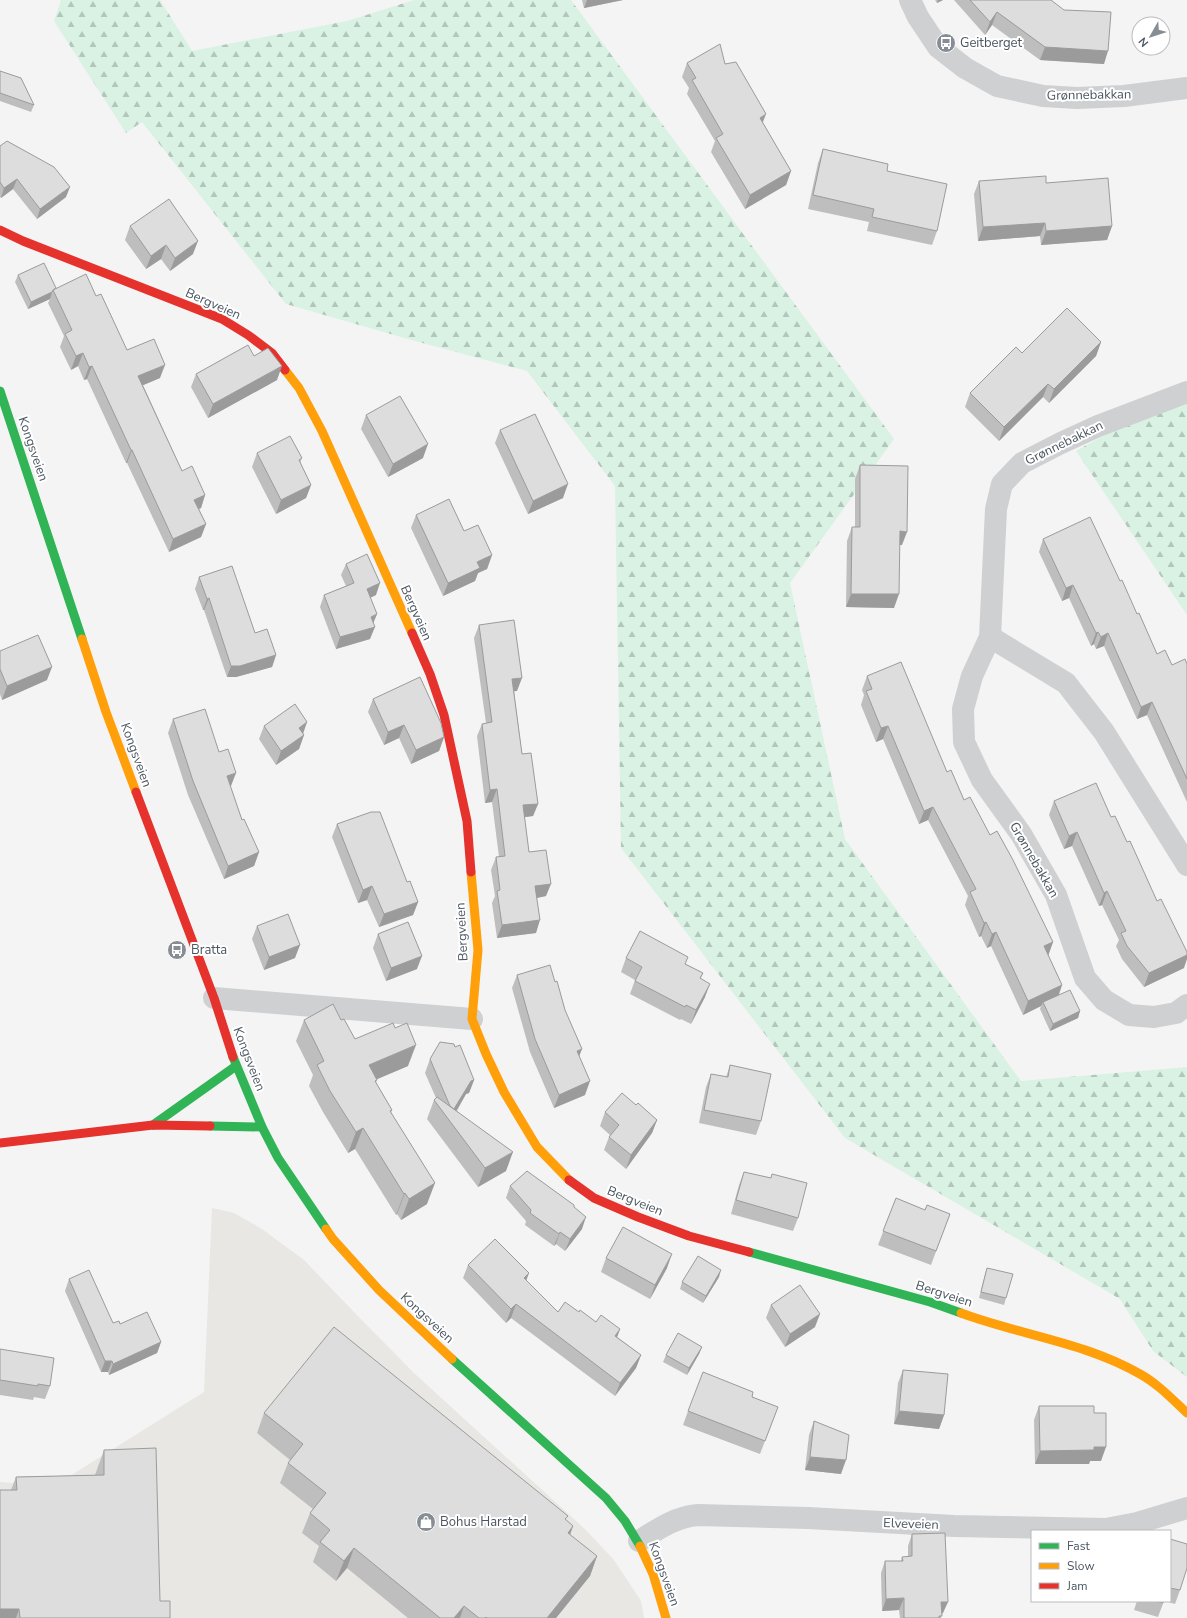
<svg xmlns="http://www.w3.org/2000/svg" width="1187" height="1618" viewBox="0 0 1187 1618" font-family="'Nunito Sans',sans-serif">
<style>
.commercial{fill:#e8e7e3}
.forest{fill:url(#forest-firs)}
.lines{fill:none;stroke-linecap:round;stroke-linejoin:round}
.street{stroke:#ced0d2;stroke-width:22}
.fast{stroke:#30b455;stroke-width:9}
.slow{stroke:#ff9f0a;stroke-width:9}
.jam{stroke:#e5322d;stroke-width:9}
.wall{fill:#bebebf}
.shaded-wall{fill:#9b9b9b}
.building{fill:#ddddde;stroke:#9b9b9b}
.labels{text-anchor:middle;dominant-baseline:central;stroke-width:4;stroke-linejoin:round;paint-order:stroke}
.poi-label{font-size:13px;fill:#4a5661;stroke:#fff;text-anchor:start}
.street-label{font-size:13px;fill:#4a5661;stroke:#fff}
</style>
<defs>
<pattern id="forest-firs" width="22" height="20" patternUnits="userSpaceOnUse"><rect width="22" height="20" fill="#d9f2e3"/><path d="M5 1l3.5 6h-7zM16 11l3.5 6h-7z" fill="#b2c7bb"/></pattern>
</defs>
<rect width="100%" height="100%" fill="#f4f4f4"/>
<!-- commercial -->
<polygon class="commercial" points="212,1208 234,1213 262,1229 304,1260 353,1311 414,1373 586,1530 614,1560 641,1601 644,1618 0,1618 0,1482 54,1486 204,1392"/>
<!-- forest -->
<g class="forest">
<polygon points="61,0 160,0 192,51 347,21 414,0 571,0 894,439 790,583 845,839 1021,1081 1187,1067 1187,1377 1153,1351 1120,1299 845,1138 621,848 615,486 527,371 415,341 286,304 142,122 126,133 54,21"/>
<polygon points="1187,389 1187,615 1076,451"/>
</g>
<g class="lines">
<!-- street -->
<g class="street">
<polyline points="910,0 918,17 938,47 965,68 997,86 1043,96 1077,98 1124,96 1187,88"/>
<polyline points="1187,392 1098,426 1061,443 1022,463 1002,484 996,509 990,637 972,676 963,709 964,742 982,780 1021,834 1056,895 1085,978 1104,1000 1129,1015 1154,1017 1176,1013 1187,1005"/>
<polyline points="990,637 1066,683 1104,732 1187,865"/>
<polyline points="214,998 472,1019"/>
<path d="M 639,1541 C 658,1529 675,1517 698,1515 L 808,1518 L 954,1526 L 1106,1529 L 1137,1523 L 1187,1508"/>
</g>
<!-- fast -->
<g class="fast">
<polyline points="0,391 82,639"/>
<polyline points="233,1057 262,1127 278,1158 326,1229"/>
<polyline points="153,1125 236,1066"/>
<polyline points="210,1126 262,1127"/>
<polyline points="749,1252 930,1302 961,1313"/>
<polyline points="452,1359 606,1498 625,1521 640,1546"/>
</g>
<!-- slow -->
<g class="slow">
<polyline points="285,370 299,388 322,431 412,633"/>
<polyline points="82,639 106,712 136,792"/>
<polyline points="471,872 478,950 472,1019 486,1054 504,1092 537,1147 569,1180"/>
<polyline points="326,1229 333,1239 379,1290 452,1359"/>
<path d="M 961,1313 C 1020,1335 1084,1342 1140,1374 C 1158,1384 1172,1399 1187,1413"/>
<polyline points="640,1546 653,1574 666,1618"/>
</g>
<!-- jam -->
<g class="jam">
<polyline points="0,230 23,241 222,319 248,335 272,353 285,370"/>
<polyline points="412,633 430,674 444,715 467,821 471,872"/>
<polyline points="136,792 214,998 233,1057"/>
<polyline points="0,1143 153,1125 210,1126"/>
<polyline points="569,1180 594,1198 638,1217 689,1236 749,1252"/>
</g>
</g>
<!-- wall -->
<g class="wall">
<polygon points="582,0 623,0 584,8"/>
<polygon points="935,0 943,0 937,3"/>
<polygon points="954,0 1051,0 1104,64 1040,60 992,25 985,35"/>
<polygon points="687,63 725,64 763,123 791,171 786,185 745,209 711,152 715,141 687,94 689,88 682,77"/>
<polygon points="0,71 34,105 31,112 0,101"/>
<polygon points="0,146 66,197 37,219 13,189 1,198 0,197"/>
<polygon points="823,149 937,231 932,245 867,231 869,222 808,209 818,163"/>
<polygon points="979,181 1046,183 1112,226 1107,240 1041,245 1040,236 978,241 974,194"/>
<polygon points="130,226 193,254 170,271 161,259 146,269 125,240"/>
<polygon points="18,275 56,288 96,296 127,350 160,378 143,385 182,471 205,495 201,508 199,509 206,524 201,537 169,552 127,463 126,463 87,379 84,380 78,366 71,370 60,347 64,336 48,303 50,299 28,309 15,282"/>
<polygon points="1101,342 1096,356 1049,403 1043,397 999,441 965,407 970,393 1022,353"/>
<polygon points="254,356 277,380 208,418 191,387 196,374"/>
<polygon points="366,415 423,458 388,477 361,429"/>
<polygon points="500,430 563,498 528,514 495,443"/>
<polygon points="257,453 302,458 300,463 311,485 306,498 276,514 252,467"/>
<polygon points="860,465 902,545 899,545 894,608 846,607 847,541 852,527 855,527 855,479"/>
<polygon points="416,515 464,531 492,555 487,569 478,573 475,581 443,596 411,528"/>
<polygon points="1043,539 1120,581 1157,654 1172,665 1187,664 1187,802 1147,715 1137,719 1104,646 1096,649 1094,644 1091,646 1069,598 1062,601 1039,552"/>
<polygon points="346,564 376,595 370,598 377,614 373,623 370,639 336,649 320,607 324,595 346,586 341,575"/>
<polygon points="199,577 255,633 276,655 272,667 236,677 227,677 204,610 203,610 195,589"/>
<polygon points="479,625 517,691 514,691 522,754 538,804 533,816 524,817 529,852 546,896 537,898 536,933 497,938 492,903 495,896 491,870 496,857 499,857 492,802 485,803 477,736 482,724 486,723 474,638"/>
<polygon points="0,651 47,680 2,700 0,694"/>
<polygon points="867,676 947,772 964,800 990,835 1053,942 1048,956 1062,985 1059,995 1080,1011 1078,1018 1050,1031 1040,1009 1041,1006 1023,1015 991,946 987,948 981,936 979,937 965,905 968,896 928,820 919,824 883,739 876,742 861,705 864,695 862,690"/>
<polygon points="373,699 444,737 439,751 411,764 399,738 384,745 368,712"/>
<polygon points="173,719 231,786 230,787 242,820 259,852 254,866 224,879 188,795 168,733"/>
<polygon points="307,722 303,734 304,735 299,749 276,765 259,739 264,726"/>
<polygon points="1054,801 1111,817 1127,842 1184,968 1144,987 1122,959 1116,946 1119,940 1102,905 1099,906 1072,846 1064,849 1049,815"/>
<polygon points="337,824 407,882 418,902 413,915 379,927 367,900 358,903 332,837"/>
<polygon points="257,926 295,958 264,970 252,939"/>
<polygon points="378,934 417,969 386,981 373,948"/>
<polygon points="626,958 686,964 703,973 701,978 705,997 691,1024 681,1019 680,1020 630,994 635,980 621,972"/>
<polygon points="517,975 555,982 579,1057 585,1095 554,1108 530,1052 512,988"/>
<polygon points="304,1020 341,1020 355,1039 408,1066 377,1079 376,1083 392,1110 391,1113 427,1204 401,1220 397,1214 396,1215 355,1149 348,1153 323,1112 309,1086 313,1075 296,1041"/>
<polygon points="430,1059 474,1080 469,1093 466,1094 457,1111 506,1171 478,1187 427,1119 434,1100 436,1098 425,1073"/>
<polygon points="730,1065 761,1121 756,1135 699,1123 706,1087 711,1074 726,1077"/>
<polygon points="636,1105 657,1120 652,1133 626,1169 604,1150 609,1137 610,1135 600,1126 605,1112"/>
<polygon points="744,1172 771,1178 772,1174 798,1218 793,1231 731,1214 739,1185"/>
<polygon points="510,1186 574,1207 582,1229 565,1251 556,1244 554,1246 525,1225 526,1221 506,1198"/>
<polygon points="896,1198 925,1210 950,1214 931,1265 878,1245"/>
<polygon points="606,1258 667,1268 650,1299 601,1272"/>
<polygon points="468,1265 526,1280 558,1312 579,1312 596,1322 620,1329 617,1337 641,1355 636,1368 615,1396 511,1318 506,1323 463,1278"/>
<polygon points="987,1268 1006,1298 1004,1305 979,1298 985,1274"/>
<polygon points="719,1277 703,1303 680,1289 682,1282"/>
<polygon points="69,1279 113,1323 120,1324 161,1342 157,1353 109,1375 108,1372 101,1372 65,1291"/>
<polygon points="771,1305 815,1327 785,1347 766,1318"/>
<polygon points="702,1347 699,1354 687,1375 663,1362 666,1355"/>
<polygon points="0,1349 50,1386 45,1399 34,1397 33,1400 0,1395"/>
<polygon points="903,1370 944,1415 939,1429 894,1424 898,1383"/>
<polygon points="752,1397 778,1407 760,1454 683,1425 688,1411"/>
<polygon points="1039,1406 1094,1413 1101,1461 1090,1461 1089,1464 1035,1464 1034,1420"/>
<polygon points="264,1413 566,1520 573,1526 570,1535 597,1556 590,1576 556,1618 408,1618 347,1568 336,1581 313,1562 319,1546 302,1533 310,1513 313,1509 280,1483 288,1463 290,1460 257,1433"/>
<polygon points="814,1421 841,1474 805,1470 809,1435"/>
<polygon points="104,1450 160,1601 170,1618 0,1618 11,1490 16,1477 95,1475"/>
<polygon points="912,1534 943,1613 942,1614 941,1618 900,1618 899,1610 882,1611 881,1573 885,1561 901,1561 902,1557 908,1557 908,1546"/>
<polygon points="1170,1539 1180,1590 1175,1604 1165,1601 1170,1601"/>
<polygon points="1137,1601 1164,1601 1158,1617 1134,1610"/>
</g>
<!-- shaded-wall -->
<g class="shaded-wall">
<polygon points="587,0 623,0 584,8"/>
<polygon points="938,0 943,0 937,3"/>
<polygon points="997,12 992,25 985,35 990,22"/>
<polygon points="1045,47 1108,51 1104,64 1040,60"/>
<polygon points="766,114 761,127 760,118"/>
<polygon points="791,171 786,185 745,209 750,195"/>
<polygon points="17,179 13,189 1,198 4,188"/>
<polygon points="70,187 66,197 37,219 40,209"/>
<polygon points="1045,223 1040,236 978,241 983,227"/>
<polygon points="1112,226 1107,240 1041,245 1046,231"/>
<polygon points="198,241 193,254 170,271 175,258"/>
<polygon points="166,245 161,259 146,269 151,256"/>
<polygon points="52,292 50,299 28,309 31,302"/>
<polygon points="1101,342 1096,356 1049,403 1054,389"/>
<polygon points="83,353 78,366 71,370 76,356"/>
<polygon points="165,365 160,378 134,389 138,376"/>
<polygon points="92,366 87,379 84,380 89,367"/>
<polygon points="282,366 277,380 208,418 213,404"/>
<polygon points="1048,384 1043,397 999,441 1004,427"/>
<polygon points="428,444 423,458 388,477 393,464"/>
<polygon points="131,450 132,450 127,463 126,463"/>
<polygon points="568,484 563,498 528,514 533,501"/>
<polygon points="311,485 306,498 276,514 281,500"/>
<polygon points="205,495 201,508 190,513 194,500"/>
<polygon points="206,524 201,537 169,552 173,539"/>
<polygon points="900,531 907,532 902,545 895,545"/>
<polygon points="492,555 487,569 478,573 475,581 443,596 448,583 477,562"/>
<polygon points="380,583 376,595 363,601 367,589"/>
<polygon points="1073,585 1069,598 1062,601 1066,588"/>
<polygon points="851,594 899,594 894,608 846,607"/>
<polygon points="209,598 204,610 203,610 207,599"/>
<polygon points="377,614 372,626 371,617"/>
<polygon points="375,627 370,639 336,649 340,637"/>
<polygon points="1098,632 1094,644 1091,646 1096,633"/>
<polygon points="1108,633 1104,646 1096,649 1101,637"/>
<polygon points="276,655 272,667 236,677 227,677 231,666"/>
<polygon points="52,667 47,680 2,700 7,686"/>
<polygon points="522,678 517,691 507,692 512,679"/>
<polygon points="1152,702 1147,715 1137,719 1141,707"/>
<polygon points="307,722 302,736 299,728"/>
<polygon points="404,725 399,738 384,745 388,732"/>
<polygon points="888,726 883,739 876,742 881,728"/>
<polygon points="304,735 299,749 276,765 281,751"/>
<polygon points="444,737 439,751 411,764 416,750"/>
<polygon points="236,773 231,786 222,789 227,776"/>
<polygon points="497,789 492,802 485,803 490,790"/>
<polygon points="538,804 533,816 518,818 523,805"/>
<polygon points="933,807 928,820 919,824 924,811"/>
<polygon points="1077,832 1072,846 1064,849 1069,836"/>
<polygon points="259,852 254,866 224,879 228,866"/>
<polygon points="551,884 546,896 531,899 535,886"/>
<polygon points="372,886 367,900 358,903 363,890"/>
<polygon points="1107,891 1102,905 1099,906 1104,893"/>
<polygon points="418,902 413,915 379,927 384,914"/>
<polygon points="540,920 536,933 497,938 502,925"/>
<polygon points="986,922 981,936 979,937 984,923"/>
<polygon points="996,932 991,946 987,948 992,934"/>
<polygon points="1053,942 1048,956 1044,946"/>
<polygon points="300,945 295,958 264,970 269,957"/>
<polygon points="1187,955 1187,959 1184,968 1144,987 1149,973"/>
<polygon points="422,956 417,969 386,981 391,968"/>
<polygon points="710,984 705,997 691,1024 696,1010"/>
<polygon points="1062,985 1057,999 1043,1002 1041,1006 1023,1015 1028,1001"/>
<polygon points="1080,1011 1078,1018 1050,1031 1053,1024"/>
<polygon points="416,1045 408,1066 361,1086 369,1065"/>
<polygon points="582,1049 577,1062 577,1051"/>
<polygon points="474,1080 469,1093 466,1094 450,1121 452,1112 471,1081"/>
<polygon points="590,1081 585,1095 554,1108 559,1095"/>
<polygon points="657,1120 652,1133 626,1169 631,1155"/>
<polygon points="363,1128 355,1149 348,1153 356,1132"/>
<polygon points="513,1152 506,1171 478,1187 485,1168"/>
<polygon points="435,1183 427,1204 401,1220 409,1199"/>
<polygon points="405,1193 397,1214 396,1215 404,1194"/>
<polygon points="586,1217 582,1229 565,1251 570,1239"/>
<polygon points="560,1232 556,1244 554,1246 559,1234"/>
<polygon points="672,1254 667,1268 650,1299 655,1285"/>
<polygon points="721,1270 719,1277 703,1303 706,1296"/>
<polygon points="529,1273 524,1287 524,1278"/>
<polygon points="516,1304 511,1318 506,1323 511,1309"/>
<polygon points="820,1314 815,1327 785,1347 790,1334"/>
<polygon points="620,1329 615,1343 615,1336"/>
<polygon points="161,1342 157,1353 109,1375 113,1364"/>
<polygon points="702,1347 699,1354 687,1375 689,1368"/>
<polygon points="641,1355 636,1368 615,1396 620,1383"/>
<polygon points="105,1361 112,1361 108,1372 101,1372"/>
<polygon points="899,1411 944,1415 939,1429 894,1424"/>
<polygon points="1094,1447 1106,1447 1101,1461 1090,1461 1089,1464 1035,1464 1040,1451"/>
<polygon points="810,1457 846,1460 841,1474 805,1470"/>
<polygon points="573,1526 566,1546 568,1533"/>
<polygon points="354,1548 347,1568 336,1581 344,1561"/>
<polygon points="597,1556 590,1576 556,1618 547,1618"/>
<polygon points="904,1598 899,1610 882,1611 886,1599"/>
<polygon points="941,1602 948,1602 943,1613 937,1614"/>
<polygon points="464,1606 460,1618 454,1618"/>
<polygon points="0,1609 19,1609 16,1618 0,1618"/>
</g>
<!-- building -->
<g class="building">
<polygon points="970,0 1051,0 1064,10 1111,12 1108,51 1045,47 997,12 990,22"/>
<polygon points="720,44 725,64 736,62 766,114 760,118 791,171 750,195 716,138 723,134 692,80 696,78 687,63"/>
<polygon points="0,71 21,78 34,105 0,93"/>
<polygon points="7,141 54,167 70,187 40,209 17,179 4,188 0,182 0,146"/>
<polygon points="823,149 888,164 887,171 947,184 937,231 872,217 874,209 813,195"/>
<polygon points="1046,176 1046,183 1108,178 1112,226 1046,231 1045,223 983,227 979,181"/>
<polygon points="169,199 198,241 175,258 166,245 151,256 130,226"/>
<polygon points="44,263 56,288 53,290 52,292 31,302 18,275"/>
<polygon points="86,274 96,296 101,294 127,350 154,339 165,365 138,376 182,471 192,466 205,495 194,500 206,524 173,539 132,450 131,450 92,366 89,367 83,353 76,356 65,334 72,330 53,290"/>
<polygon points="1067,308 1101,342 1054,389 1048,384 1004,427 970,393 1016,347 1022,353"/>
<polygon points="248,345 254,356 268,348 282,366 213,404 196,374"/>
<polygon points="400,396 428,444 393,464 366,415"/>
<polygon points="535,414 568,484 533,501 500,430"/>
<polygon points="290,436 302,458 299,460 311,485 281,500 257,453"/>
<polygon points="860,465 908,466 907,532 900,531 899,594 851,594 852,527 860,527"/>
<polygon points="449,499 464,531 478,525 492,555 477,562 480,568 448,583 416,515"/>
<polygon points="1090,517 1120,581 1122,580 1137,614 1139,613 1157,654 1165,650 1172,665 1185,659 1187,664 1187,779 1152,702 1141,707 1108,633 1101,637 1098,632 1096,633 1073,585 1066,588 1043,539"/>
<polygon points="367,554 380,583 367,589 377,614 371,617 375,627 340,637 324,595 354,583 346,564"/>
<polygon points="232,566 255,633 267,629 276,655 240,666 231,666 209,598 207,599 199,577"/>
<polygon points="514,620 522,678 512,679 522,754 531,753 538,804 523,805 529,852 546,850 551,884 535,886 540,920 502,925 497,891 500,890 496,857 505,856 497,789 490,790 482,724 492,722 479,625"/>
<polygon points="38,635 52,667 7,686 0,669 0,651"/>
<polygon points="901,662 947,772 951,770 964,800 970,797 990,835 997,831 1013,860 1053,942 1044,946 1062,985 1028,1001 996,932 992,934 986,922 984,923 970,892 976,889 933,807 924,811 888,726 881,728 866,691 872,689 867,676"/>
<polygon points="420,677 441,723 444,737 416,750 404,725 388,732 373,699"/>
<polygon points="295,704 307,722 299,728 304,735 281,751 264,726"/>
<polygon points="205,709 219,752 228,749 236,773 227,776 242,820 244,819 259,852 228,866 193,781 173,719"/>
<polygon points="1096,783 1111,817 1115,816 1127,842 1130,841 1157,901 1161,899 1187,952 1187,955 1149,973 1127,946 1121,933 1126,931 1107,891 1104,893 1077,832 1069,836 1054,801"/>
<polygon points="371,812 380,812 407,882 410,881 418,902 384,914 372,886 363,890 337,824"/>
<polygon points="288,914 300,945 269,957 257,926"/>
<polygon points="408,922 422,956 391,968 378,934"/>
<polygon points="640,931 688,957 685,964 703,973 700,978 710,984 696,1010 686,1005 685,1007 635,981 642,967 626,958"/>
<polygon points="550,965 555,982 557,981 565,1010 582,1049 577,1051 590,1081 559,1095 535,1039 517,975"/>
<polygon points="1070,990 1080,1011 1053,1024 1043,1002"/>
<polygon points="333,1004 341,1020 344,1019 355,1039 393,1023 395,1028 407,1023 416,1045 369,1065 377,1080 375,1081 392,1110 390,1111 435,1183 409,1199 405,1193 404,1194 363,1128 356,1132 330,1091 317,1065 324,1061 304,1020"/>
<polygon points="440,1042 454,1044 455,1047 460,1045 474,1080 471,1081 454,1109 450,1106 430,1059"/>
<polygon points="730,1065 771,1074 761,1121 704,1110 711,1074 728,1077"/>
<polygon points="622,1093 636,1105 638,1103 657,1120 631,1155 609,1137 619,1125 605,1112"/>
<polygon points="437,1097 513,1152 485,1168 434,1100"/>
<polygon points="527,1171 574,1205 574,1207 586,1217 570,1239 560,1232 559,1234 530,1213 531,1210 510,1186"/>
<polygon points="744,1172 771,1178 772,1174 807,1183 798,1218 736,1200"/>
<polygon points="896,1198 925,1210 927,1205 950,1214 936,1251 883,1231"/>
<polygon points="623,1227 672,1254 655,1285 606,1258"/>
<polygon points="495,1239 529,1273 524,1278 558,1312 565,1302 579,1312 580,1310 596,1322 601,1315 620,1329 615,1336 641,1355 620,1383 516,1304 511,1309 468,1265"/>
<polygon points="698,1256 721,1270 706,1296 682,1282"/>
<polygon points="987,1268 1013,1274 1006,1298 981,1292"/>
<polygon points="89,1270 113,1323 119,1321 120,1324 147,1312 161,1342 113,1364 112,1361 105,1361 69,1279"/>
<polygon points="800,1285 820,1314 790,1334 771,1305"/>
<polygon points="334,1327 568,1516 565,1519 573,1526 568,1533 597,1556 547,1618 487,1618 486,1617 485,1618 479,1618 464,1606 454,1618 440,1618 354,1548 344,1561 320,1542 330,1530 310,1513 326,1493 288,1463 303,1444 264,1413"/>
<polygon points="678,1333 702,1347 689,1368 666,1355"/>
<polygon points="0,1349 54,1358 50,1386 38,1384 38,1386 0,1380"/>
<polygon points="903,1370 948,1374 944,1415 899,1411"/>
<polygon points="703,1372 753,1392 752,1397 778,1407 765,1441 688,1411"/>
<polygon points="1039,1406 1094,1406 1094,1413 1106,1413 1106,1447 1094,1447 1094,1450 1040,1451"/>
<polygon points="814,1421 849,1435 846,1460 810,1457"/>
<polygon points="156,1448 160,1601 170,1601 170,1618 20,1618 19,1609 0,1609 0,1490 17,1490 16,1477 104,1475 104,1450"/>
<polygon points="945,1533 948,1602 941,1602 942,1616 939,1616 939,1618 904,1618 904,1598 886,1599 885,1561 903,1561 902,1557 912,1556 912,1534"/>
<polygon points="1170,1539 1187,1544 1187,1568 1180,1590 1170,1588"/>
<polygon points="1155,1601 1164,1601 1163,1603"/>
</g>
<!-- icons -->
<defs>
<symbol id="bus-disc" viewBox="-11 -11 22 22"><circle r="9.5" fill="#868d94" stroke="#fff"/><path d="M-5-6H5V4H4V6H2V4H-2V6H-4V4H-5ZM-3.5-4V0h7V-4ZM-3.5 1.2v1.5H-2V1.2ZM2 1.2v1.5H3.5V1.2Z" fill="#fff"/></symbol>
<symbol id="shop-disc" viewBox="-11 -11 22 22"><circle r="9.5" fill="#868d94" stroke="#fff"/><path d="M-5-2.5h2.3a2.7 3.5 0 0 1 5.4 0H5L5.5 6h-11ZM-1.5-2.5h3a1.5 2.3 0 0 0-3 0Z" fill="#fff"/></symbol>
</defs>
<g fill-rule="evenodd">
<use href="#bus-disc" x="935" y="32" width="22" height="22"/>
<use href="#bus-disc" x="166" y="939" width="22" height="22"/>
<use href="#shop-disc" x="415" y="1511" width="22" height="22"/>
</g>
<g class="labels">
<!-- poi labels -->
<g class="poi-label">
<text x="960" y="43">Geitberget</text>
<text x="191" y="950">Bratta</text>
<text x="440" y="1522">Bohus Harstad</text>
</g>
<!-- street labels -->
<g class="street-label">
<text transform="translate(1089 95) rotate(-1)">Grønnebakkan</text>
<text transform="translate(213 304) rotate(24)">Bergveien</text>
<text transform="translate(1064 443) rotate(-26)">Grønnebakkan</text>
<text transform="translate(33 449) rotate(71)">Kongsveien</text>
<text transform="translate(416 613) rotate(66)">Bergveien</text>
<text transform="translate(136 755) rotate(70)">Kongsveien</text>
<text transform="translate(1034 860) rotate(60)">Grønnebakkan</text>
<text transform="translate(462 932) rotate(-93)">Bergveien</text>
<text transform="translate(249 1059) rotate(69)">Kongsveien</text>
<text transform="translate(635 1201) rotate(22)">Bergveien</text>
<text transform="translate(944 1294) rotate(18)">Bergveien</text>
<text transform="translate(427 1318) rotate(43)">Kongsveien</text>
<text transform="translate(911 1524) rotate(2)">Elveveien</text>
<text transform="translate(664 1574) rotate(70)">Kongsveien</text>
</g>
</g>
<!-- legend -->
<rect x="1031" y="1530" width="140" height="72" fill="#ffffff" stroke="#b7bbc0"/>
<rect x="1039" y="1543" width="20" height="6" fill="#30b455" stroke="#b7bbc0"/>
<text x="1067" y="1550" font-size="12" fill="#4a5661">Fast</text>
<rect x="1039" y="1563" width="20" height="6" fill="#ff9f0a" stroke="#b7bbc0"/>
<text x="1067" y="1570" font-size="12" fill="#4a5661">Slow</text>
<rect x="1039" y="1583" width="20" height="6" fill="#e5322d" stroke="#b7bbc0"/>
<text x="1067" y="1590" font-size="12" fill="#4a5661">Jam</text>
<!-- north arrow -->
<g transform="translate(1151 36) rotate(231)"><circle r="19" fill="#ffffff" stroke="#b7bbc0"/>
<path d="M0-3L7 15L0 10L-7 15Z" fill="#868d94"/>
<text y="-6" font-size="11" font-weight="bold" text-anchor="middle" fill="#4a5661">N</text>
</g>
</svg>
